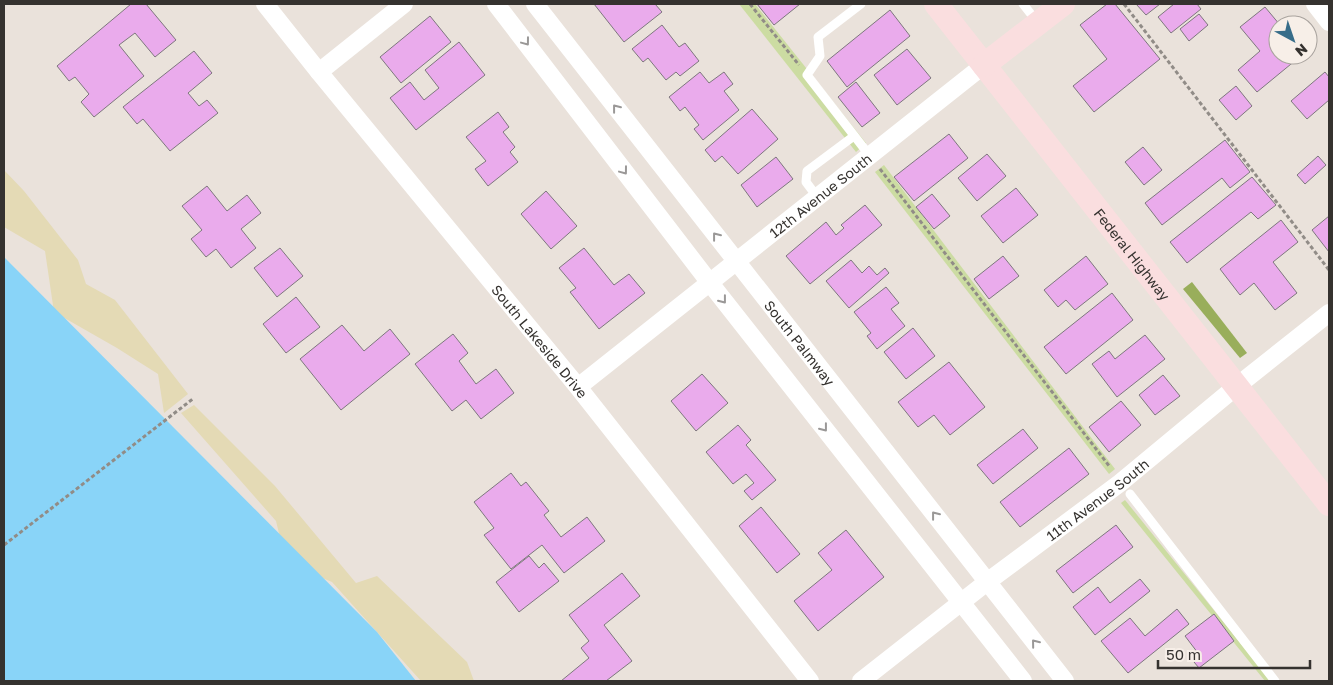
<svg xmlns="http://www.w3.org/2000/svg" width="1333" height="685" viewBox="0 0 1333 685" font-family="'Golos Text',sans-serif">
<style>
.green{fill:#ccdca2}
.forest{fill:#99ae5b}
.sand{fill:#e4dab5}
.water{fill:#89d4f8}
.building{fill:#eaabec;stroke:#7e777e}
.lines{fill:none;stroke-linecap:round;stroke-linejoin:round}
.path{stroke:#918c87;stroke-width:3;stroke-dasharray:4 2.5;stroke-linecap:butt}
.lane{stroke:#fff;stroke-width:9}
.street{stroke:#fff;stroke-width:18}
.secondary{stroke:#fadedf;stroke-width:24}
.oneway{stroke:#9a9897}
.labels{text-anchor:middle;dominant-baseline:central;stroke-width:4;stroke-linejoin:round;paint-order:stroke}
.street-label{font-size:14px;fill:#35322f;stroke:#f7efe8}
</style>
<rect width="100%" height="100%" fill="#eae2db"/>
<!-- green -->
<g class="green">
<polygon points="739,4 755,4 866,143 856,152"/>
<polygon points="884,165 1115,469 1109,474 875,172"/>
<polygon points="1125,500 1271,681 1265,681 1121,503"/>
</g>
<!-- forest -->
<polygon class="forest" points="1192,282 1247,353 1240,358 1183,289"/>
<!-- sand -->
<g class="sand">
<polygon points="4,170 24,191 78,260 86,284 115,300 188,394 164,413 158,374 117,348 54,312 45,251 4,227"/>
<polygon points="194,405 275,486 356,583 377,576 467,662 474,681 421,681 332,582 310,573 285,558 276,521 181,413"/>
</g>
<!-- water -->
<polygon class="water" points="4,257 377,632 416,681 4,681"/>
<!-- building -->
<g class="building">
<polygon points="131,4 146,4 176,40 155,57 135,33 119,45 144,76 94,117 81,102 89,94 75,77 69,81 57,66"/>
<polygon points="594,4 655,4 662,12 624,42"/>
<polygon points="757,4 800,4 774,25"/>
<polygon points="1107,4 1115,4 1160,59 1094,112 1073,86 1107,59 1080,25"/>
<polygon points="1136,4 1160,4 1146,15"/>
<polygon points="1174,4 1197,4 1201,9 1171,33 1158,17"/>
<polygon points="1265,7 1280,25 1278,25 1278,55 1302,55 1257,92 1238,70 1260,51 1240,27"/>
<polygon points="890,10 910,36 847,87 827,61"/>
<polygon points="1199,14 1208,25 1189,41 1180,29"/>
<polygon points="430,16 451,42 401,83 380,57"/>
<polygon points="662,25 679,47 685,43 699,61 680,76 676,72 666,80 648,58 643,62 632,49"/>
<polygon points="459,42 485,75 416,130 390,98 410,82 424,100 439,88 425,70"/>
<polygon points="907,49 931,78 897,105 874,75"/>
<polygon points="194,51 212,73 188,93 199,106 207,100 218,113 170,151 143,119 137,124 123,107"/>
<polygon points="700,72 709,83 724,72 733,84 724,91 739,110 703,140 694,129 699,125 685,107 680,111 669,97"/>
<polygon points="1325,72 1329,77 1329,100 1307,119 1291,101"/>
<polygon points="856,82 880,113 862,127 838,97"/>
<polygon points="1236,86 1252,106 1236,120 1219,100"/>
<polygon points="752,109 778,139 738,174 722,156 715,162 705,150"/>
<polygon points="498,112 509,127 503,132 515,147 510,152 518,162 488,186 475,169 486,161 466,137"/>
<polygon points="949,134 968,158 914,201 894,177"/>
<polygon points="1225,140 1250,172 1230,188 1222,178 1162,225 1145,203"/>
<polygon points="1143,147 1162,170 1144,185 1125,162"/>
<polygon points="987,154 1006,176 977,201 958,178"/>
<polygon points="1318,156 1326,165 1305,184 1297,175"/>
<polygon points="776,157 793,179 757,207 741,185"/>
<polygon points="1252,177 1276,205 1258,219 1251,212 1187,263 1170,242"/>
<polygon points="207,186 227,211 247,195 261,213 241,229 256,248 231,268 216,249 206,257 191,239 202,230 182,206"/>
<polygon points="1016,188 1038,215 1003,243 981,216"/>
<polygon points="546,191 577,226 551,249 521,214"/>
<polygon points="932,194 950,216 934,229 916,207"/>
<polygon points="865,205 882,225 810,284 786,256 826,222 836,235 844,228 841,225"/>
<polygon points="1329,216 1329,252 1312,230"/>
<polygon points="1281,220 1298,242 1273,262 1297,293 1275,310 1254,283 1240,295 1220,269"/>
<polygon points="280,248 303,276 277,297 254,268"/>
<polygon points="584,248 614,285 629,274 645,293 599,329 570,292 576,288 559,268"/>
<polygon points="1003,256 1019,276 989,299 974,279"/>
<polygon points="1086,256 1108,284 1075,310 1066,300 1058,307 1044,290"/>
<polygon points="851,260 862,273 869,266 877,275 885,268 889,273 849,308 826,281"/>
<polygon points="886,287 899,303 891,309 905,326 877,349 867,336 871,333 854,312"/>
<polygon points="1112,293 1133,320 1066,374 1044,347"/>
<polygon points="296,297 320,327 286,353 263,324"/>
<polygon points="342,325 364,351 390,329 410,354 341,410 300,359"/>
<polygon points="913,328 935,356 906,379 884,352"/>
<polygon points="453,334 468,353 459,361 476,384 496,369 514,393 481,419 466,400 452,411 415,364"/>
<polygon points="1145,335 1165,359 1117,397 1092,364 1109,351 1115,359"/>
<polygon points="949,362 985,407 950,435 934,415 918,427 898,402"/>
<polygon points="702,374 728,403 696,431 671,401"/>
<polygon points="1163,375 1180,396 1155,415 1139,395"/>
<polygon points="1121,401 1141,425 1109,452 1089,427"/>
<polygon points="738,425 751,440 746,445 776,480 752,500 744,491 754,483 746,474 733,484 706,452"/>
<polygon points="1023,429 1038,448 993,484 977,465"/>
<polygon points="1069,448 1089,474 1020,527 1000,502"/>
<polygon points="511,473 521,486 526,482 549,511 544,515 561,537 587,517 605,541 564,573 542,545 511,569 484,535 494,528 474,502"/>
<polygon points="761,507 800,554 777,573 739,526"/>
<polygon points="1116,525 1133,547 1073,593 1056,571"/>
<polygon points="846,530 884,577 818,631 794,601 832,570 818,553"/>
<polygon points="529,556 539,568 544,563 559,581 519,612 496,582"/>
<polygon points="622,573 640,596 604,625 632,661 606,681 561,681 589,658 581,648 589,641 569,615"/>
<polygon points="1140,579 1150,591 1095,635 1073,607 1098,587 1110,603"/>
<polygon points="1177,609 1189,624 1128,673 1101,641 1130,618 1145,636"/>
<polygon points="1214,614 1234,641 1199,668 1194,662 1201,657 1185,636"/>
</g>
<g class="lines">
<!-- path -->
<g class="path">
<polyline points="750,4 799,65"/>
<polyline points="1124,4 1329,270"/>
<polyline points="880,169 1110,467"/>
<polyline points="4,545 194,398"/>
</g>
<!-- lane -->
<g class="lane">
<polyline points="861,4 818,37 820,56 807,75 870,156"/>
<polyline points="1023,4 1038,23"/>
<polyline points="818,198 806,182 807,171 854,136"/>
<polyline points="1130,494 1275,681"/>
</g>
<!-- street -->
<g class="street">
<path id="s1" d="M 265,4 L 319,72 L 578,387 L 810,681"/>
<polyline points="496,4 710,283 1023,681"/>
<path id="s2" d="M 535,4 L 1065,681"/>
<polyline points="1315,4 1329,22"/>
<polyline points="319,72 404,4"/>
<path id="s3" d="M 578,387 L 984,65"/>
<path id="s4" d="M 861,681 L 987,582 L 1120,483 L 1237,386 L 1329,313"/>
</g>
<!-- secondary -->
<g class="secondary">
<path id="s5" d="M 936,4 L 1329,504"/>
<polyline points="984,65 1063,4"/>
</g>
</g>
<!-- one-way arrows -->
<defs><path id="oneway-chevron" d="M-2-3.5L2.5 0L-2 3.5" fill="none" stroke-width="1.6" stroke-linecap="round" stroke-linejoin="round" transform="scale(1.25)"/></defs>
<g class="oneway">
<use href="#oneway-chevron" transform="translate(526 42) rotate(53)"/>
<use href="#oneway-chevron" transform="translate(616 108) rotate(-128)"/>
<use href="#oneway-chevron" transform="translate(624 171) rotate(53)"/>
<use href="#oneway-chevron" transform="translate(716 236) rotate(-128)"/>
<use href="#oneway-chevron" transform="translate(723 300) rotate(52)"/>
<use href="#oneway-chevron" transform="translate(824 428) rotate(52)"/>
<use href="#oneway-chevron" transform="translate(935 515) rotate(-128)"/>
<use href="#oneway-chevron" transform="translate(1035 643) rotate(-129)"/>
</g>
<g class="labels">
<!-- street labels -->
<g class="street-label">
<text stroke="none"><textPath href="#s3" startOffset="309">12th Avenue South</textPath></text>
<text stroke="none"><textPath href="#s5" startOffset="318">Federal Highway</textPath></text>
<text stroke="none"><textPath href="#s1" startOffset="435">South Lakeside Drive</textPath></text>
<text stroke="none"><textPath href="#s2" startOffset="430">South Palmway</textPath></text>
<text stroke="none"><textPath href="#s4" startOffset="298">11th Avenue South</textPath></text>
</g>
</g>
<!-- border -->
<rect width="1333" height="685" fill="none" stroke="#35322f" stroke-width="10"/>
<!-- north arrow -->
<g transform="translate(1293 40) rotate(140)"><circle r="24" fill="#f7efe8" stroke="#a9a39e"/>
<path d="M0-4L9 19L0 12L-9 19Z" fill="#376d89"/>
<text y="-8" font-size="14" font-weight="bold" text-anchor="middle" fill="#35322f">N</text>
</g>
<!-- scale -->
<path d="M1158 660v8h152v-8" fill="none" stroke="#35322f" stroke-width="2.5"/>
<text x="1166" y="660" font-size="15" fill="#35322f" stroke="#f7efe8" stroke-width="4" paint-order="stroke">50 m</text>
</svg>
